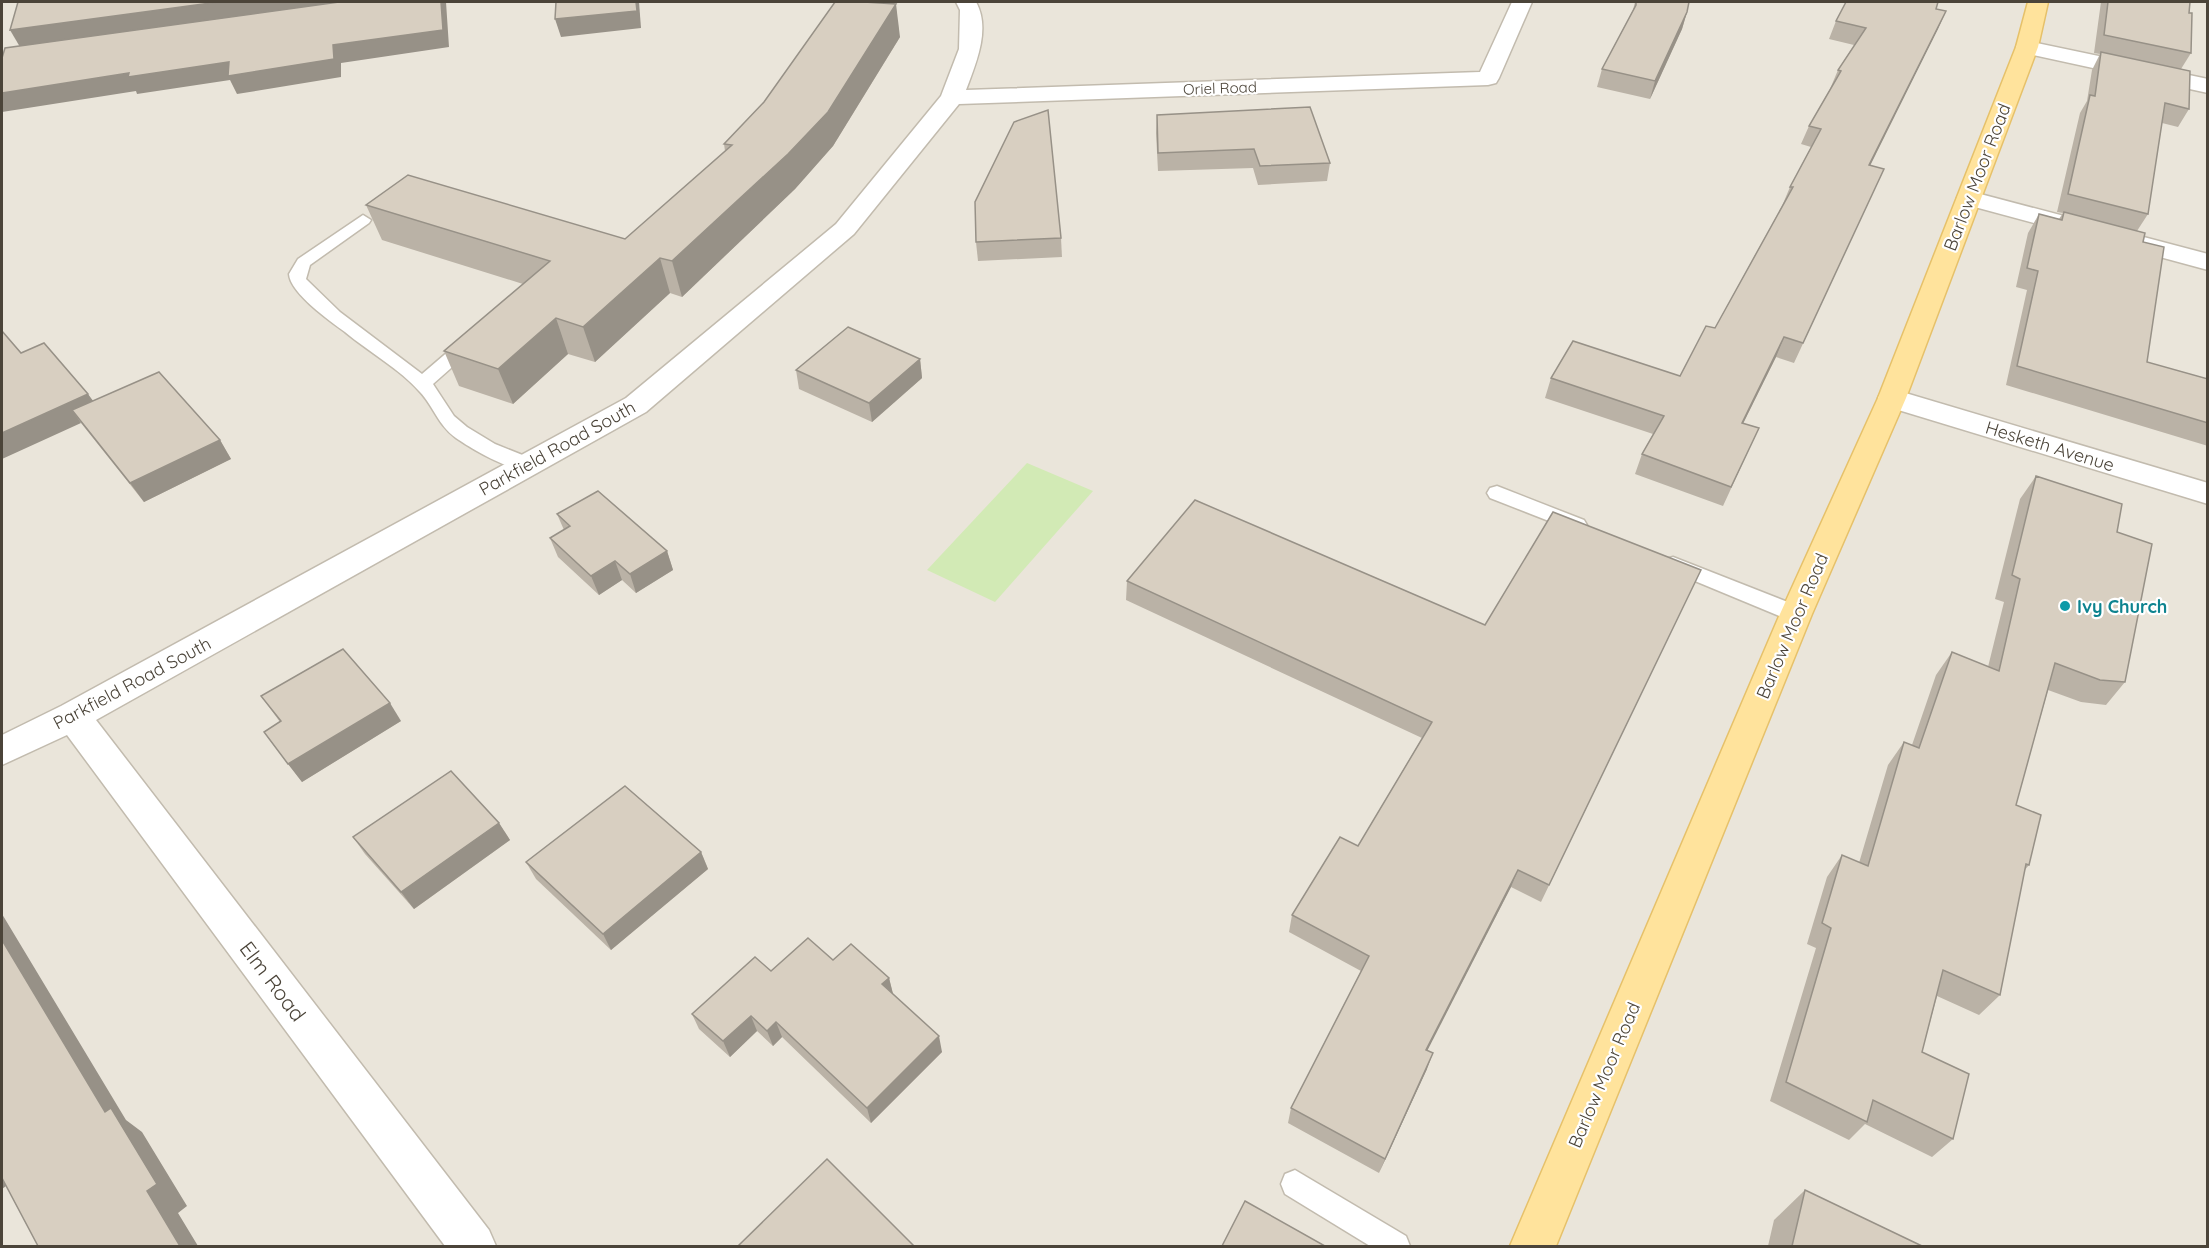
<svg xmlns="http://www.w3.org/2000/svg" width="2209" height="1248" viewBox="0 0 2209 1248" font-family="Quicksand,sans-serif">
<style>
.residential{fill:#eae5da}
.green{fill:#d2eab5}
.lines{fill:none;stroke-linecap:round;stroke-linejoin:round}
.service-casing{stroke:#c2bbae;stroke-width:3}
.minor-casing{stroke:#c2bbae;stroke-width:3}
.primary-casing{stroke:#e6c16a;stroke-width:3}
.service{fill:#fff;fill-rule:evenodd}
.minor{fill:#fff;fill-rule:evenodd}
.primary{fill:#ffe39c;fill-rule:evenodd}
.wall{fill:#bab2a6}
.shaded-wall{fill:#979187}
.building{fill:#d8cfc1;stroke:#979187;stroke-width:1.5}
.culture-dot{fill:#0f9aa8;stroke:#fff;stroke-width:2}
.labels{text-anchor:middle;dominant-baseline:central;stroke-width:4.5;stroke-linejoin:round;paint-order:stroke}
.far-street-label{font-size:15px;fill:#4b4439;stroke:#fff}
.street-label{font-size:18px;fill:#4b4439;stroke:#fff}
.culture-label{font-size:18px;font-weight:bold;fill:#0d838f;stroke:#fff;text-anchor:start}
.near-street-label{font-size:21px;fill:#4b4439;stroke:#fff}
</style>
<rect width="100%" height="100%" fill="#f6f3ec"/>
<!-- residential -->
<rect class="residential" x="2" y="2" width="2205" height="1244"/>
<!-- green -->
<polygon class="green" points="1027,463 1093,491 995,602 927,570"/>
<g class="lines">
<defs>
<g id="service">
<path d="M 363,215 L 371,220 L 369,223 L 310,265 L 306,279 L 340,312 L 422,374 L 464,338 L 476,338 L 479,342 L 476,346 L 433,384 L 454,416 L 467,427 L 495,444 L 535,460 L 537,465 L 535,470 C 515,475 472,449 456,438 C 438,425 434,407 420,392 C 400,369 369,352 345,332 C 330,321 290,293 289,274 L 298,259 Z"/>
<polygon points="1497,486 1584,520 1587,525 1584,530 1577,532 1490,498 1487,493 1490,488"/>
<polygon points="1673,557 1803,608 1806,614 1803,620 1796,622 1789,620 1666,569 1663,564 1666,559"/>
<polygon points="1295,1170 1406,1236 1410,1246 1370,1246 1285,1194 1281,1184 1285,1174"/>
</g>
<g id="minor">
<path d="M 956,2 L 976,2 C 991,29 976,63 966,90 L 1480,72 L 1512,2 L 1532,2 L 1499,78 L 1496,83 L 1488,85 L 959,104 L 854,234 L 646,412 L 96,720 L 489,1230 L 496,1246 L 445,1246 L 67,735 L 2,765 L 2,735 L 61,706 L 626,398 L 836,224 L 941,96 L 959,49 L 960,10 Z"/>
<polygon points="2027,41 2208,79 2208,93 2019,52 2016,47 2019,42"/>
<polygon points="1969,191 2208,254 2208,270 1960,203 1957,198 1960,193"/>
<polygon points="1892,389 2208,483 2208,504 1882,405 1878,398 1882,391"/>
</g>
<polygon id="primary" points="2028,2 2048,2 2038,47 1906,398 1812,614 1556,1246 1510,1246 1780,614 1878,398 2016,47"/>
</defs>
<!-- service casing -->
<use href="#service" class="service-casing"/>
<!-- minor casing -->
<use href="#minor" class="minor-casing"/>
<!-- primary casing -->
<use href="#primary" class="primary-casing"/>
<!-- service -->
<use href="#service" class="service"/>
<!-- minor -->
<use href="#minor" class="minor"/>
<!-- primary -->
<use href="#primary" class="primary"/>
</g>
<!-- wall -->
<g class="wall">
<polygon points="835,2 865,2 900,37 833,146 795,189 682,297 670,293 595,362 568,354 513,404 459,386 444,351 523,284 382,240 366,205 625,239 725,151 724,144 764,102"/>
<polygon points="1635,2 1689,2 1687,12 1682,29 1650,99 1597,87 1602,69 1633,10"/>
<polygon points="2101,2 2190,2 2189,13 2191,53 2181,69 2189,109 2178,127 2162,123 2148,214 2137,231 2143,242 2147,362 2208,379 2208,446 2006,385 2027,290 2016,287 2028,233 2039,214 2059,219 2063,213 2057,212 2080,113 2087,101 2092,70 2100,54 2094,53"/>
<polygon points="1936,9 1946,11 1870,165 1884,169 1794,363 1776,357 1743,423 1759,428 1723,506 1635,474 1642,454 1653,434 1545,398 1551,378 1680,376 1715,328 1782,206 1790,187 1811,147 1801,144 1809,126 1830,89 1838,70 1854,45 1829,39 1836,21"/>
<polygon points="1157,115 1330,163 1327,181 1258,185 1253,168 1158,171 1156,133"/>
<polygon points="1061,238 1062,257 978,261 976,242"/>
<polygon points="21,353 93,401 220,440 231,459 144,502 81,423"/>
<polygon points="920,359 922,378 872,422 799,389 796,370"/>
<polygon points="2036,476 2117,532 2125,682 2106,705 2081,702 2048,690 2016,805 2029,865 2024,871 2000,995 1979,1015 1937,996 1922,1052 1953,1139 1932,1157 1865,1124 1849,1140 1770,1101 1816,948 1807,944 1827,877 1842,855 1859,863 1888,765 1904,742 1912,745 1936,675 1952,652 1988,667 2004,602 1995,599 2020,499"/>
<polygon points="557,514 667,551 673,570 636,593 622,580 599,595 558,557 550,538 564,530"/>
<polygon points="1701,570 1541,902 1511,887 1427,1050 1427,1069 1379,1173 1288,1123 1291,1108 1361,971 1289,932 1292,915 1358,846 1422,738 1126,600 1127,581 1485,625"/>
<polygon points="261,696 401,721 302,782 264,732 280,722"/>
<polygon points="499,823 510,840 414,909 365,854 353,837"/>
<polygon points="701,852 708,869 611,950 536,879 526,862"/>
<polygon points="833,960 889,978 893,994 942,1052 871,1123 782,1037 773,1046 757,1031 730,1057 699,1029 692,1014 771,971"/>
<polygon points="1805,1190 1922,1246 1768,1246 1774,1220"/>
</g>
<!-- shaded-wall -->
<g class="shaded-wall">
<polygon points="218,2 353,2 20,47 10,30"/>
<polygon points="441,2 446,2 449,47 341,63 341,77 237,94 230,80 137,94 136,91 2,112 2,93 129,73 333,45"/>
<polygon points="636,2 639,2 641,28 561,37 555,19"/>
<polygon points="896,4 900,37 833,146 795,189 682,297 672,261"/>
<polygon points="1946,11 1938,29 1861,184 1869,165"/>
<polygon points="1687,12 1682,29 1650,99 1655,81"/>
<polygon points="660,258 670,293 595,362 583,327"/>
<polygon points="556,318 568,354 513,404 498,369"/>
<polygon points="1784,337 1776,357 1734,442 1742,423"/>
<polygon points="920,359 922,378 872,422 869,403"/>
<polygon points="88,394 102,413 72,410 81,423 2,459 2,433"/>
<polygon points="220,440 231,459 144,502 130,483"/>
<polygon points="667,551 673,570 636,593 630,574"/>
<polygon points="615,561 622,580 599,595 591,576"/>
<polygon points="390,703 401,721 302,782 288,764"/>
<polygon points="499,823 510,840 414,909 401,892"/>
<polygon points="701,852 708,869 611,950 603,934"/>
<polygon points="1518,870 1511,887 1420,1065 1426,1050"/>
<polygon points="2,914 126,1120 142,1132 187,1206 178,1213 198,1246 180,1246 147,1191 105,1112 2,940"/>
<polygon points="889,978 893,994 882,984"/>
<polygon points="751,1016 757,1031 730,1057 723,1041"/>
<polygon points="776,1022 782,1037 773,1046 767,1031"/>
<polygon points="939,1036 942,1052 871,1123 867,1108"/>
<polygon points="1433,1053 1427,1069 1379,1173 1385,1159"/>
<polygon points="2,1160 22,1174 2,1189"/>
</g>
<!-- building -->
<g class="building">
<polygon points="18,2 218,2 10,30"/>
<polygon points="339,2 441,2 443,30 333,45 334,59 228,76 229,62 128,77 129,73 2,93 2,58 5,48"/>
<polygon points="556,2 636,2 637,11 555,19"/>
<polygon points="835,2 864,2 896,4 828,112 788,154 672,261 660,258 583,327 556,318 498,369 444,351 550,261 366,205 408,175 625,239 732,145 724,144 764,102"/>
<polygon points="1636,2 1689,2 1687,12 1655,81 1602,69 1636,5"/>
<polygon points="1846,2 1938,2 1936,9 1946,11 1869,165 1884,169 1803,343 1784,337 1742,423 1759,428 1731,487 1642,454 1664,416 1551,378 1573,341 1680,376 1706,326 1715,328 1793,187 1790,187 1821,129 1809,126 1841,71 1838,70 1866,28 1836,21"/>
<polygon points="2108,2 2190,2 2189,13 2192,13 2191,53 2104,35"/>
<polygon points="2101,52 2190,71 2189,109 2165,103 2148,214 2068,194 2090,95 2095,96"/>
<polygon points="1310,107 1330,163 1260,166 1254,149 1158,153 1157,115"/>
<polygon points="1048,110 1061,238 976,242 975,202 1014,122"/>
<polygon points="2064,212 2145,233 2143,242 2164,247 2147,362 2208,379 2208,423 2017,366 2038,271 2027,268 2039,214 2062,220"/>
<polygon points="848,327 920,359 869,403 796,370"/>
<polygon points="2,331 21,353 44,343 88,394 2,433"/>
<polygon points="159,372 220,440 130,483 72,410"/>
<polygon points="2036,476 2122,504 2117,532 2152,544 2125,682 2100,680 2055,663 2016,805 2041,815 2029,865 2026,864 2000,995 1943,970 1922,1052 1969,1074 1953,1139 1873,1100 1867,1122 1786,1082 1831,928 1822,923 1842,855 1868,866 1904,742 1919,748 1952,652 1999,671 2020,579 2012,575"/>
<polygon points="598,491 667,551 630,574 615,561 591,576 550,538 570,526 557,514"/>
<polygon points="1195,500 1485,625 1553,512 1701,570 1549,885 1518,870 1426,1050 1433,1053 1385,1159 1291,1108 1369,956 1292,915 1340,837 1358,846 1432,722 1127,581"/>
<polygon points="343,649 390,703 288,764 264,732 281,721 261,696"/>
<polygon points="451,771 499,823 401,892 353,837"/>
<polygon points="625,786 701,852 603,934 526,862"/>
<polygon points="808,938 833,960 851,944 889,978 882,984 939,1036 867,1108 776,1022 767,1031 751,1016 723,1041 692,1014 755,957 771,971"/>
<polygon points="2,940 105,1112 111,1108 157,1184 147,1191 180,1246 38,1246 2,1178"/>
<polygon points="827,1159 914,1246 738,1246"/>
<polygon points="1805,1190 1922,1246 1792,1246"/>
<polygon points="1245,1201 1325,1246 1222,1246"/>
</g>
<!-- markers -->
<circle class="culture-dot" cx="2065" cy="606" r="6"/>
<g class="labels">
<!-- far-street labels -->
<g class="far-street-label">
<text transform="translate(1220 88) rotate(-2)">Oriel Road</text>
</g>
<!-- street labels -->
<g class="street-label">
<text transform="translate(1977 177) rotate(-69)">Barlow Moor Road</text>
<text transform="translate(2050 446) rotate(17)">Hesketh Avenue</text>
<text transform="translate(557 448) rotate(-29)">Parkfield Road South</text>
<text transform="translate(1792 626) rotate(-67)">Barlow Moor Road</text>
<text transform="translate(132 683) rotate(-28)">Parkfield Road South</text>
<text transform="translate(1604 1075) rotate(-67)">Barlow Moor Road</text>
</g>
<!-- culture labels -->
<g class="culture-label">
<text x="2077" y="606">Ivy Church</text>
</g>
<!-- near-street labels -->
<g class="near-street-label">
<text transform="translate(273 981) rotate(53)">Elm Road</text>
</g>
</g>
<!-- border -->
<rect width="2209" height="1248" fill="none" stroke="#4b4439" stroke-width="6"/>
</svg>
